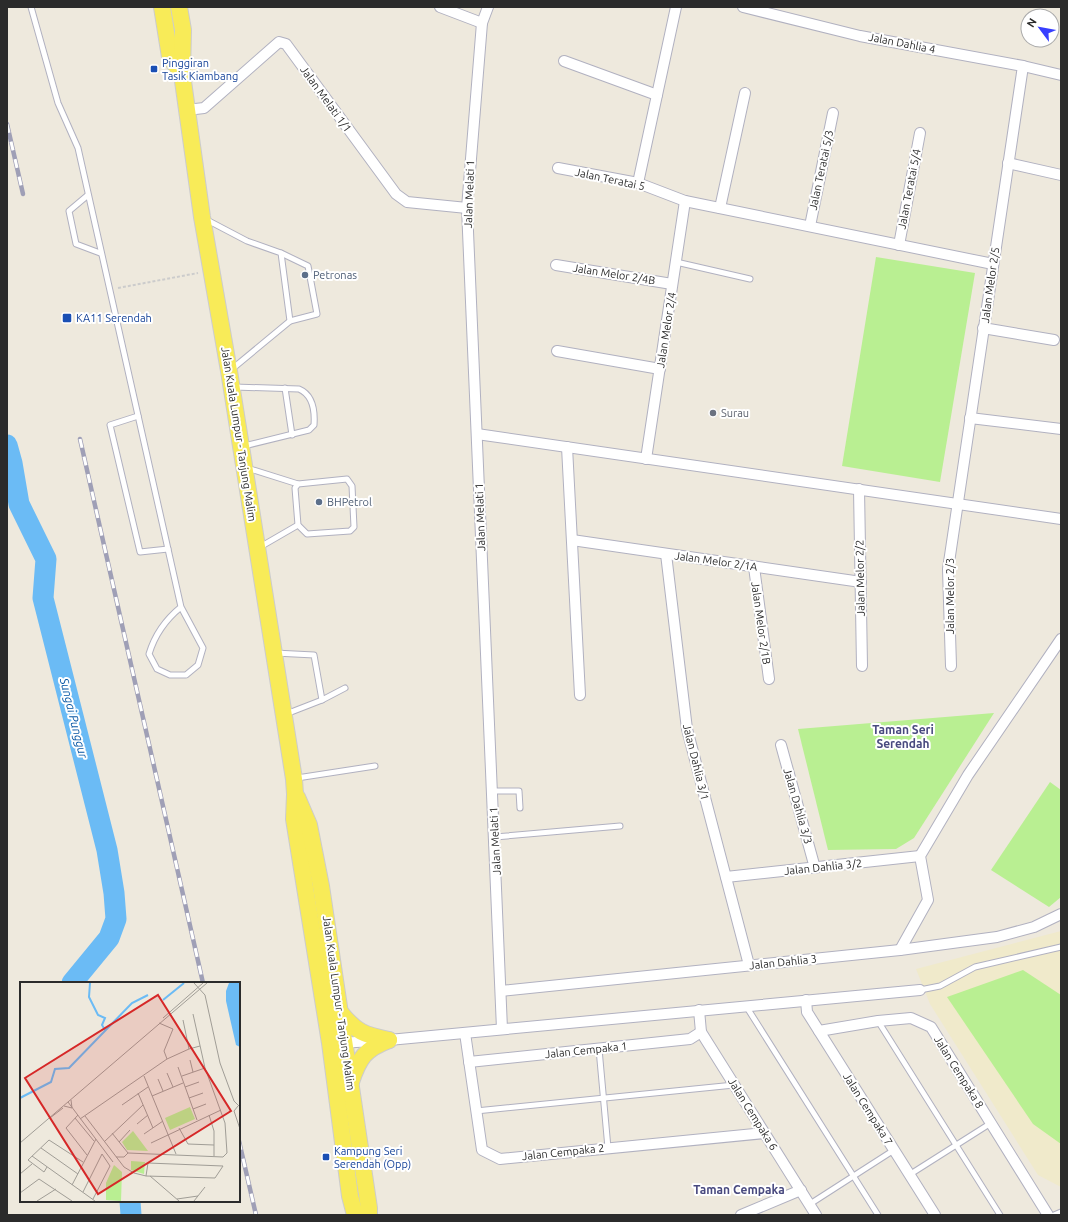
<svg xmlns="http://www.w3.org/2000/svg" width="1068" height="1222" viewBox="0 0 1068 1222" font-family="Ubuntu,sans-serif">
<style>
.education{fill:#f0eacb}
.pitch{fill:#b9ef92}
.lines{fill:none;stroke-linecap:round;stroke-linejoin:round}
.river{stroke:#6bbbf5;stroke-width:21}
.service-casing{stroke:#b1b1c0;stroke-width:7}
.minor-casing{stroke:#b1b1c0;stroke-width:12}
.primary-casing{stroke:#ccc;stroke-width:18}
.path{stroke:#ccc;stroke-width:2;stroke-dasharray:3 2;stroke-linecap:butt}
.service{stroke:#fff;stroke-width:5}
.minor{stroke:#fff;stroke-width:10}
.primary{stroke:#f8eb58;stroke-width:16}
.rail-casing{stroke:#9f9fb6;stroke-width:4.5}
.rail{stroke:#fff;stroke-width:3;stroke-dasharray:9;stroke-linecap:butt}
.transit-dot{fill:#1a4fb4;stroke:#fff;stroke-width:1.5}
.service-dot{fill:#5c6f8a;stroke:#fff;stroke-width:1.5}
.worship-dot{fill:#6b7280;stroke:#fff;stroke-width:1.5}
.labels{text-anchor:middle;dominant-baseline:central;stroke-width:4;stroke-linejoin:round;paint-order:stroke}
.street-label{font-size:11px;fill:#2b2b2b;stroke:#fff}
.transit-label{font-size:11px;fill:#164399;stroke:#fff;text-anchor:start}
.service-label{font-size:11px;fill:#4e5e75;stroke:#fff;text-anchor:start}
.worship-label{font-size:11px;fill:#5b616d;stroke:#fff;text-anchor:start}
.water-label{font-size:12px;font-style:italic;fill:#0756a4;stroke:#fff}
.neighbourhood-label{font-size:12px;font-weight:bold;fill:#494a7f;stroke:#fff}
.inset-river{fill:none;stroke:#6bbbf5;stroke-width:2}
.inset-road{fill:none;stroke:#a09d96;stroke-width:1}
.view{fill:#d62828;fill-opacity:0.15;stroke:#d62828;stroke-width:2}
.inset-edge{fill:none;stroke:#2b2b2b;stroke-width:2}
</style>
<rect width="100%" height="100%" fill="#eee9dd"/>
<!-- education -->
<polygon class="education" points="1061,931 1061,1187 1038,1175 930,1004 916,969"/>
<!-- pitch -->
<g class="pitch">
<polygon points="876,257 975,273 940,482 842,466"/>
<polygon points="994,713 914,838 896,849 828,850 798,729"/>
<polygon points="1050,782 1061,790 1061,897 1049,907 991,870"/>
<polygon points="1023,970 1061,995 1061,1144 1033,1124 947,997"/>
</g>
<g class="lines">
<!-- river -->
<g class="river">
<polyline points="7,445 12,463 19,504 46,559 43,598 107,850 114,893 116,919 109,938 72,983"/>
<polyline points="130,1201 131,1215"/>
</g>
<defs>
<g id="service">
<path d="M 31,7 L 58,103 L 78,148 L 181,607 L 203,648 L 198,665 L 186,675 L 170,675 L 157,669 L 149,654 C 155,634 165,620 181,607"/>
<polyline points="88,195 69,211 76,244 100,253"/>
<polyline points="207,220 247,241 281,253 290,321 232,369"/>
<polyline points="281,253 308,266 317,314 290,321"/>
<polyline points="676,262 750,279"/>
<path d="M 234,387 L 299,389 C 313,395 315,411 314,425 L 309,430 L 244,446"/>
<polyline points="285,388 292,435"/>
<polyline points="138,416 110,425 140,552 168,549"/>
<polyline points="247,468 298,484"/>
<polygon points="347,479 352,486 354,527 350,531 307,534 298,525 295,488 298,484"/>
<polyline points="260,547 298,525"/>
<polyline points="275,653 314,655 322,700"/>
<polyline points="286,714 322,700 345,688"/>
<polyline points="297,778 375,766"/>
<polyline points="493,791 519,791 520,808"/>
<polyline points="495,837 620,826"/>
<polyline points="920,990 940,986 975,967 1061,947"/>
<polyline points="746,1006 878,1215"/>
<polyline points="878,1021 1000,1215"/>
<polyline points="599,1049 608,1148"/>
<polyline points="476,1111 734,1085"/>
<polyline points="909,1175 991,1123"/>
<polyline points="810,1204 894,1150"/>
<polyline points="1054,1215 1061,1212"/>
</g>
<g id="minor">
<polyline points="440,7 482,23"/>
<polyline points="488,7 482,23 467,208 502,1029"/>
<polyline points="743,7 860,36 1023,66 1061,75"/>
<polyline points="564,61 657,95"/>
<polyline points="187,110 204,108 279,42 286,44 396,194 407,202 467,208"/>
<polyline points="1008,163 1061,175"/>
<polyline points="558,168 638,183 685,201 993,264"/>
<polyline points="638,183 676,7"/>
<polyline points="720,208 745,93"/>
<polyline points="810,226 833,113"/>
<polyline points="899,245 920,133"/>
<polyline points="556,265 672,284"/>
<polyline points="983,328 1054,340"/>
<polyline points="557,351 660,369"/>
<polyline points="970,418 1061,429"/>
<polyline points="477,434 1061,519"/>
<polyline points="567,447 580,695"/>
<polyline points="646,459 685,201"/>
<polyline points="859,489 862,666"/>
<polyline points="572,540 861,582"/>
<polyline points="666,554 687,729 749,965"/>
<polyline points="754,567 769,679"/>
<polyline points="951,666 948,569 1023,66"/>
<polyline points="781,745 815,868"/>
<polyline points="726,877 920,856"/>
<polyline points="900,950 928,900 920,856 968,775 1061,639"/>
<polyline points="501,991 900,950 997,937 1034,927 1061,914"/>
<polyline points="806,1000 807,1012 935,1215"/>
<polyline points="699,1010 701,1032 816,1215"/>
<polyline points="819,1031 878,1021 911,1018 931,1027 1048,1215"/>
<polyline points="465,1033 482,1150 500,1159 765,1133"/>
<polyline points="340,1043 389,1040 920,990"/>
<polyline points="469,1062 690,1039 701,1032"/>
<polyline points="741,1215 801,1190"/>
</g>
<g id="primary">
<polyline points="162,7 170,57 182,74"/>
<polyline points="179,7 183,30 182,74 202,217 229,371 294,779 295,794 294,819 330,1043 350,1196 355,1215"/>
<polyline points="297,797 309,825 321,886 369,1208 369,1215"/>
<path d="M 340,1012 C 356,1032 364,1035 389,1040"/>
<path d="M 351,1082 C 359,1058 365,1049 389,1040"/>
</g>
</defs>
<!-- service casing -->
<use href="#service" class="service-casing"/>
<!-- minor casing -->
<use href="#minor" class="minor-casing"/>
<!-- primary casing -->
<use href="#primary" class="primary-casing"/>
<!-- path -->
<polyline class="path" points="118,288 198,273"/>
<!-- service -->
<use href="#service" class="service"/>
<!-- minor -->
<use href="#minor" class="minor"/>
<!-- primary -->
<use href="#primary" class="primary"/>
<defs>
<g id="rail">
<polyline points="7,124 23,194"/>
<polyline points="80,439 203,983"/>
<polyline points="239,1141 256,1215"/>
</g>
</defs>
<!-- rail casing -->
<use href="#rail" class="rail-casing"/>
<!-- rail -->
<use href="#rail" class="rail"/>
</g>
<!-- markers -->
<g class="transit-dot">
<rect x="150" y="65" width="8" height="8" rx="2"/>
<rect x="62" y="313" width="10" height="10" rx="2"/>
<rect x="322" y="1153" width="8" height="8" rx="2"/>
</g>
<g class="service-dot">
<circle cx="305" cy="275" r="4"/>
<circle cx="319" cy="502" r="4"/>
</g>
<circle class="worship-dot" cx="713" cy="413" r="4"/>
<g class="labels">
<!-- street labels -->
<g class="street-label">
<text transform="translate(902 43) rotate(11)">Jalan Dahlia 4</text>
<text transform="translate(326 99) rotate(54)">Jalan Melati 1/1</text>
<text transform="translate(821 170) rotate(-78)">Jalan Teratai 5/3</text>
<text transform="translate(610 179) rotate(12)">Jalan Teratai 5</text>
<text transform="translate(909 189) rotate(-79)">Jalan Teratai 5/4</text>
<text transform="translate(469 194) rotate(-88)">Jalan Melati 1</text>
<text transform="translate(614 274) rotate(9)">Jalan Melor 2/4B</text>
<text transform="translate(990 285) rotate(-82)">Jalan Melor 2/5</text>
<text transform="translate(666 330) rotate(-81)">Jalan Melor 2/4</text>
<text transform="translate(239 434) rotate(81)">Jalan Kuala Lumpur - Tanjung Malim</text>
<text transform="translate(480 517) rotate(-92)">Jalan Melati 1</text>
<text transform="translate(716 561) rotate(8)">Jalan Melor 2/1A</text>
<text transform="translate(860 578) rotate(-91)">Jalan Melor 2/2</text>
<text transform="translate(950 596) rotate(-90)">Jalan Melor 2/3</text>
<text transform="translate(761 623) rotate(82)">Jalan Melor 2/1B</text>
<text transform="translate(696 762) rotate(76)">Jalan Dahlia 3/1</text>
<text transform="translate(798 806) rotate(74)">Jalan Dahlia 3/3</text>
<text transform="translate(495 841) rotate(-93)">Jalan Melati 1</text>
<text transform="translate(823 867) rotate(-6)">Jalan Dahlia 3/2</text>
<text transform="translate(783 962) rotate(-6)">Jalan Dahlia 3</text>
<text transform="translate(339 1003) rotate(82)">Jalan Kuala Lumpur - Tanjung Malim</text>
<text transform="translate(586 1050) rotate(-6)">Jalan Cempaka 1</text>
<text transform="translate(959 1072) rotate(58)">Jalan Cempaka 8</text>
<text transform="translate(868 1109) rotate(58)">Jalan Cempaka 7</text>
<text transform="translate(753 1114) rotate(58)">Jalan Cempaka 6</text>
<text transform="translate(563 1152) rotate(-6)">Jalan Cempaka 2</text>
</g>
<!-- transit labels -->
<g class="transit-label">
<text x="162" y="63">Pinggiran<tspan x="162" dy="13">Tasik Kiambang</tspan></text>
<text x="76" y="318">KA11 Serendah</text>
<text x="334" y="1151">Kampung Seri<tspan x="334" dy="13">Serendah (Opp)</tspan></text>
</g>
<!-- service labels -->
<g class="service-label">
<text x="313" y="275">Petronas</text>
<text x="327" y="502">BHPetrol</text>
</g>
<!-- worship labels -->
<g class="worship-label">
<text x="721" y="413">Surau</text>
</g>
<!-- water labels -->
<g class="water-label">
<text transform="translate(74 718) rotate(76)">Sungai Punggur</text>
</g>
<!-- neighbourhood labels -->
<g class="neighbourhood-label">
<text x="903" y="729">Taman Seri<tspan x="903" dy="14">Serendah</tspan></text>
<text x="739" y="1189">Taman Cempaka</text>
</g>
</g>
<!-- overview -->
<g transform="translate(20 982)">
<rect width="220" height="220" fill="#eee9dd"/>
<path d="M 170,125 L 175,137 L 150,148 L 145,136 ZM 113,149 L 128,169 L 107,168 L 102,160 ZM 111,179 L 125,180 L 124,192 L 111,188 ZM 94,183 L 102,190 L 101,219 L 86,218 L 86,201 Z" fill="#b9ef92"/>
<path d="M 209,1 L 220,1 L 220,65 L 216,63 L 206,19 L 206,9 Z" fill="#6bbbf5"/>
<path class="inset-river" d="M 70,1 L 69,15 L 78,33 L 85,36 L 82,43 L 85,48M 143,18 L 164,1M 0,116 L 31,100 L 35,87 L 49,86 L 112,21 L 128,13"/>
<path class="inset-road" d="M 174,1 L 185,13 L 200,81 L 214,119 L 220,125M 143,36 L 183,1M 163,38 L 169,67M 139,41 L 153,47 L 144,69 L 147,77M 170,78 L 173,90M 158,85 L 177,138M 147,91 L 153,105M 124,94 L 156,172M 162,94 L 185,86M 138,97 L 143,109M 165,105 L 179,100M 118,111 L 133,146M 132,114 L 163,101M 169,116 L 183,111M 48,120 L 93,180M 102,123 L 128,105M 44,124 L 52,126 L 51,118M 218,124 L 214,129 L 220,147M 173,127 L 186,122M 58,133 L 46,146 L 67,173M 189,133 L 194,149 L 194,174M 65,134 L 104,185 L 114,191 L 126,194 L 195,196 L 203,184 L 128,181 L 126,194M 30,136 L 43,126M 55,136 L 74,159M 60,137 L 147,77 L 169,67 L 180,64M 117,142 L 128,133M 159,146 L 168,162 L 194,163M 92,151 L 108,171M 124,152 L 143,139M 84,160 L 123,123M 99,160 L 110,148M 0,161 L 187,1M 131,161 L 201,128M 21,166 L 58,192M 12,174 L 75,219M 96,175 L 104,175 L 108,171 L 203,175 L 207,171 L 205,141 L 185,86 L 173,32M 27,185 L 24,190 L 8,178 L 29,158 L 63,180M 0,192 L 12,182M 130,194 L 159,219M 52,203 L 76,157M 63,210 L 82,172M 0,211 L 19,197 L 52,219M 73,217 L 90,184 L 82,172M 157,217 L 178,214M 17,219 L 36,207M 174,219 L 185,205"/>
<path class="view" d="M 138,13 L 211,129 L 78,212 L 5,96 Z"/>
<rect width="220" height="220" class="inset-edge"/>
</g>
<!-- border -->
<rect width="1068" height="1222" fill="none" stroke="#2b2b2b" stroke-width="16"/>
<!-- north arrow -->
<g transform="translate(1040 28) rotate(302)"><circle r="19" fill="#ffffff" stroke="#aaaaaa"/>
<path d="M0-3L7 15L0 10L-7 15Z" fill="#383fff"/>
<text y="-6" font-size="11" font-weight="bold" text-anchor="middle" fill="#2b2b2b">N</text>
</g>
</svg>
